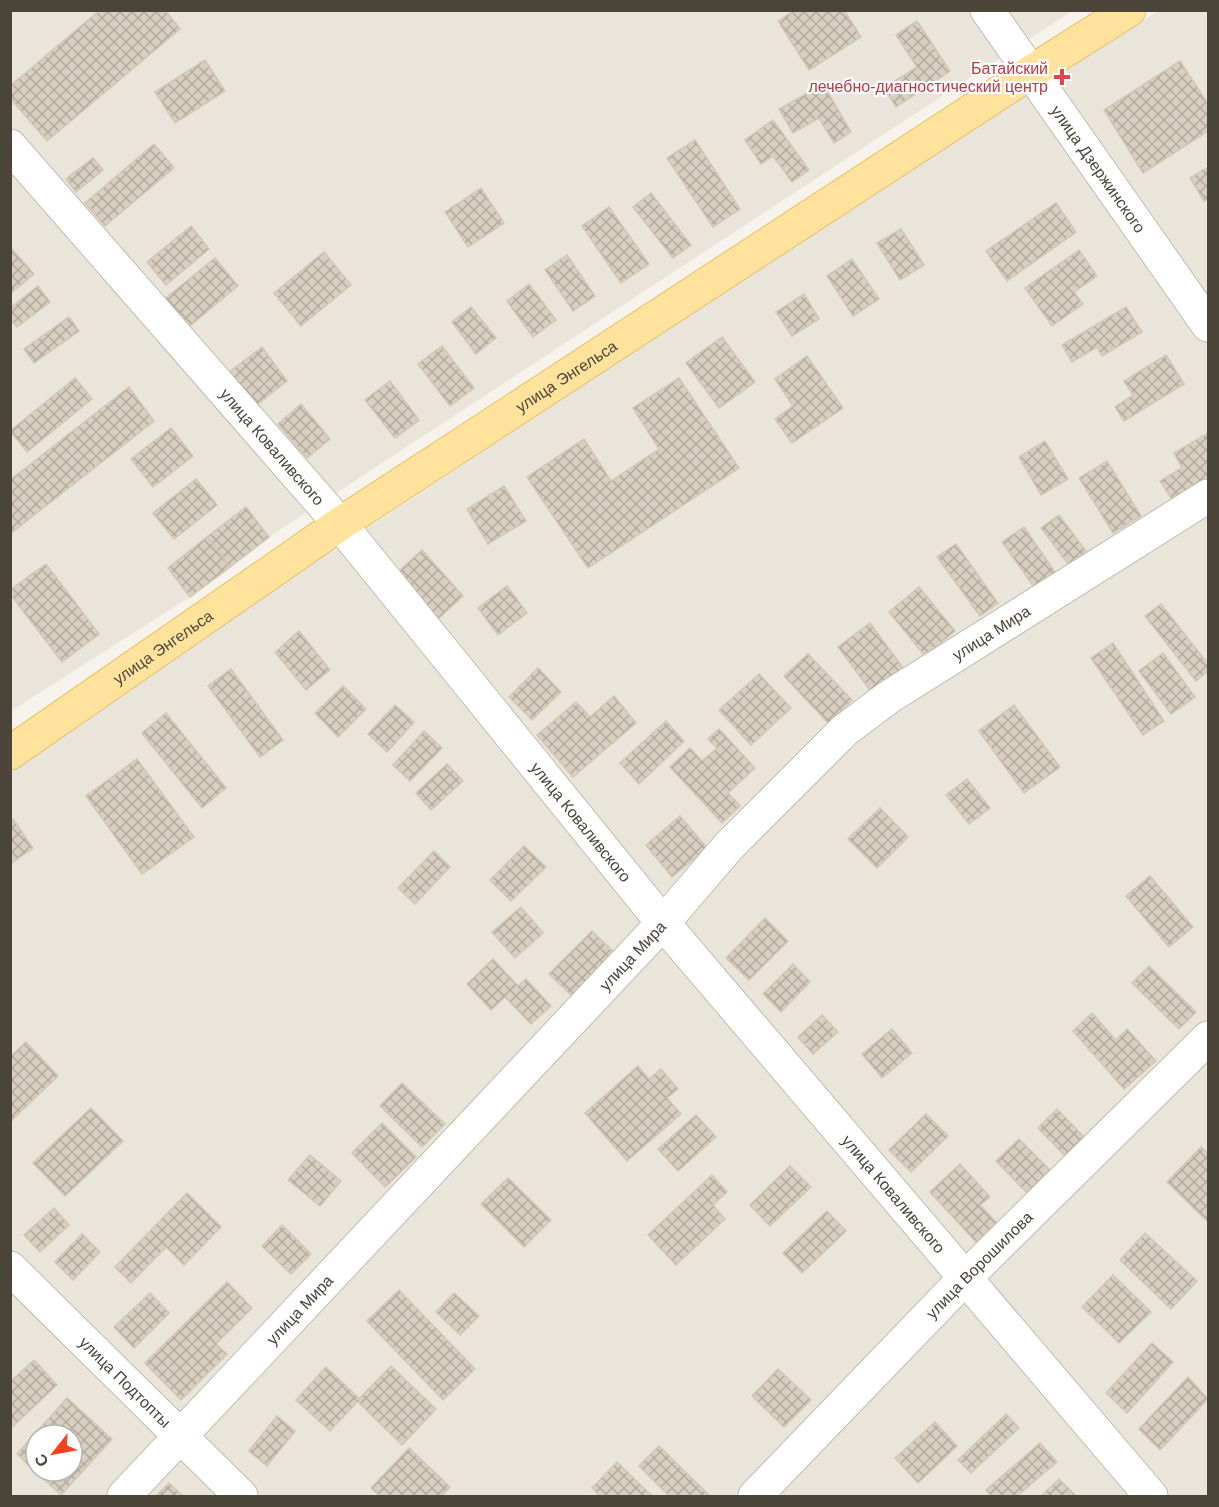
<svg xmlns="http://www.w3.org/2000/svg" width="1219" height="1507" viewBox="0 0 1219 1507" font-family="Arial,sans-serif">
<style>
.residential{fill:#eae5da;fill-rule:evenodd}
.building{fill:url(#building-cross-hatch);stroke:#d3c7b4;stroke-width:1.5;fill-rule:evenodd}
.lines{fill:none;stroke-linecap:round;stroke-linejoin:round}
.minor-casing{stroke:#c2bbae;stroke-width:35}
.major-casing{stroke:#e6c16a;stroke-width:35}
.minor{stroke:#fff;stroke-width:33}
.major{stroke:#ffe39c;stroke-width:33}
.health-dot{fill:#e0444e;stroke:#fff;stroke-width:2}
.labels{text-anchor:middle;dominant-baseline:central;stroke-width:4.5;stroke-linejoin:round;paint-order:stroke}
.health-label{font-size:16px;fill:#be3a42;stroke:#fff;text-anchor:end}
.street-label{font-size:16px;fill:#4b4439;stroke:#fff}
</style>
<defs>
<pattern id="building-cross-hatch" width="8" height="8" patternUnits="userSpaceOnUse" patternTransform="scale(1.5)"><rect width="8" height="8" fill="#d8cfc1"/><path d="M0 0l8 8M0 8l8-8" fill="none" stroke="#b1aa9e"/></pattern>
</defs>
<rect width="100%" height="100%" fill="#f6f3ec"/>
<!-- residential -->
<g class="residential">
<polygon points="11,11 1072,11 269,537 190,597 11,711"/>
<path d="M 1158,11 L 1208,11 L 1208,1496 L 11,1496 L 11,764 L 953,141 ZM 36,1435 L 72,1435 L 72,1471 L 36,1471 Z"/>
</g>
<!-- building -->
<g class="building">
<polygon points="100,10 165,10 180,29 47,141 10,98 10,86"/>
<polygon points="795,10 844,10 861,37 809,70 778,21"/>
<polygon points="917,21 950,71 896,107 884,88 917,67 896,35"/>
<polygon points="205,60 225,91 175,123 155,92"/>
<polygon points="1180,61 1208,104 1208,131 1143,173 1104,110"/>
<polygon points="823,84 851,132 834,143 819,118 793,133 779,109"/>
<polygon points="773,120 809,170 792,182 773,156 761,164 745,140"/>
<polygon points="695,140 740,209 713,227 667,158"/>
<polygon points="154,144 174,168 105,226 85,203"/>
<polygon points="93,158 103,170 76,192 66,179"/>
<polygon points="1208,167 1208,199 1204,201 1190,178"/>
<polygon points="481,188 504,223 468,247 445,212"/>
<polygon points="651,193 691,245 673,258 633,207"/>
<polygon points="1056,203 1076,232 1007,281 986,251"/>
<polygon points="609,207 649,264 621,283 582,226"/>
<polygon points="191,226 209,249 166,285 147,262"/>
<polygon points="901,229 924,265 900,280 877,243"/>
<polygon points="10,247 34,274 10,294"/>
<polygon points="1079,250 1097,276 1074,292 1083,304 1052,326 1025,288"/>
<polygon points="324,252 351,285 301,326 274,293"/>
<polygon points="567,255 595,296 573,311 545,270"/>
<polygon points="215,258 238,286 185,330 162,301"/>
<polygon points="852,259 879,299 853,316 827,276"/>
<polygon points="529,284 556,320 533,337 507,301"/>
<polygon points="38,286 50,302 17,327 10,319 10,308"/>
<polygon points="804,294 819,319 792,336 776,312"/>
<polygon points="471,307 496,338 476,354 452,322"/>
<polygon points="1126,307 1142,332 1102,356 1097,347 1072,362 1062,345"/>
<polygon points="69,317 79,331 34,363 24,349"/>
<polygon points="722,337 755,382 719,408 686,363"/>
<polygon points="442,346 474,388 450,406 418,364"/>
<polygon points="262,347 287,381 254,407 228,373"/>
<polygon points="1166,355 1184,384 1124,421 1115,407 1133,395 1124,381"/>
<polygon points="807,356 843,408 792,443 775,419 793,406 775,379"/>
<polygon points="75,378 92,399 27,452 10,431"/>
<polygon points="679,378 739,468 588,568 527,477 584,439 611,481 659,449 633,408"/>
<polygon points="390,381 419,420 395,438 365,400"/>
<polygon points="129,387 154,421 10,534 10,480"/>
<polygon points="301,404 330,439 307,458 278,424"/>
<polygon points="171,428 193,456 153,487 131,459"/>
<polygon points="1208,433 1208,480 1173,501 1160,481 1182,468 1174,453"/>
<polygon points="1045,441 1068,479 1041,495 1019,457"/>
<polygon points="1107,461 1141,516 1113,533 1079,478"/>
<polygon points="196,479 217,505 174,539 153,513"/>
<polygon points="504,486 526,521 488,544 467,509"/>
<polygon points="246,507 269,537 230,567 207,537"/>
<polygon points="1059,515 1086,551 1068,564 1041,528"/>
<polygon points="1024,527 1055,572 1034,587 1002,542"/>
<polygon points="207,537 230,567 190,597 168,568"/>
<polygon points="956,544 998,603 980,616 937,557"/>
<polygon points="422,550 463,596 438,619 397,573"/>
<polygon points="46,564 99,634 62,662 10,594 10,590"/>
<polygon points="507,586 527,613 498,635 478,608"/>
<polygon points="919,587 955,631 925,656 889,612"/>
<polygon points="1161,604 1208,664 1208,671 1196,681 1145,616"/>
<polygon points="870,623 904,669 872,693 838,647"/>
<polygon points="299,631 330,670 306,690 275,652"/>
<polygon points="1113,643 1164,721 1143,735 1091,658"/>
<polygon points="1163,653 1195,697 1171,714 1139,671"/>
<polygon points="808,654 852,700 828,723 784,676"/>
<polygon points="538,668 561,692 532,720 509,697"/>
<polygon points="231,669 283,740 260,757 208,686"/>
<polygon points="759,674 791,708 751,745 719,710"/>
<polygon points="343,686 366,709 338,737 315,713"/>
<polygon points="614,696 636,723 573,777 537,735 576,702 590,717"/>
<polygon points="395,705 414,722 387,752 368,734"/>
<polygon points="1014,705 1060,767 1024,793 979,731"/>
<polygon points="166,713 226,788 202,808 142,733"/>
<polygon points="666,721 684,741 639,784 620,763"/>
<polygon points="719,729 755,768 728,793 740,806 722,823 670,767 690,748 702,761 717,748 708,739"/>
<polygon points="424,731 442,748 410,781 393,765"/>
<polygon points="137,759 194,837 142,874 86,796"/>
<polygon points="447,764 463,781 431,810 416,793"/>
<polygon points="967,779 990,808 969,824 946,795"/>
<polygon points="880,808 908,837 877,868 848,839"/>
<polygon points="680,816 707,848 672,877 646,845"/>
<polygon points="13,819 33,848 10,864 10,820"/>
<polygon points="524,846 546,867 511,901 490,880"/>
<polygon points="434,851 450,867 415,904 398,888"/>
<polygon points="1150,876 1193,927 1169,947 1126,896"/>
<polygon points="521,907 543,933 515,958 492,932"/>
<polygon points="765,918 788,941 749,980 726,958"/>
<polygon points="592,931 616,954 573,997 549,974"/>
<polygon points="493,959 518,986 526,979 551,1006 531,1024 505,997 491,1010 467,984"/>
<polygon points="793,964 810,982 781,1012 763,994"/>
<polygon points="1149,966 1196,1012 1179,1029 1132,983"/>
<polygon points="1092,1013 1116,1040 1127,1029 1156,1061 1124,1089 1073,1031"/>
<polygon points="822,1015 838,1032 813,1054 798,1037"/>
<polygon points="892,1029 912,1053 882,1078 862,1054"/>
<polygon points="26,1042 58,1076 10,1122 10,1057"/>
<polygon points="638,1066 649,1079 661,1069 678,1089 667,1098 681,1114 627,1161 585,1113"/>
<polygon points="402,1083 445,1124 422,1147 380,1106"/>
<polygon points="91,1108 123,1141 65,1196 33,1163"/>
<polygon points="1057,1109 1084,1137 1065,1156 1038,1128"/>
<polygon points="926,1114 948,1136 911,1172 889,1150"/>
<polygon points="696,1115 716,1137 678,1171 658,1149"/>
<polygon points="382,1123 416,1157 385,1187 352,1153"/>
<polygon points="1019,1139 1050,1170 1027,1193 996,1161"/>
<polygon points="1201,1147 1208,1154 1208,1222 1167,1182"/>
<polygon points="310,1155 341,1181 320,1206 288,1180"/>
<polygon points="960,1164 990,1197 980,1205 997,1223 976,1242 930,1192"/>
<polygon points="790,1166 811,1187 770,1226 750,1205"/>
<polygon points="712,1175 727,1192 713,1205 725,1219 676,1265 648,1235"/>
<polygon points="508,1178 551,1220 524,1247 481,1204"/>
<polygon points="187,1193 221,1227 184,1265 166,1247 131,1283 115,1267"/>
<polygon points="54,1208 69,1225 40,1252 24,1235"/>
<polygon points="827,1211 846,1231 802,1273 783,1253"/>
<polygon points="282,1225 311,1254 291,1274 262,1246"/>
<polygon points="1145,1233 1197,1281 1171,1309 1120,1260"/>
<polygon points="82,1234 100,1252 73,1280 55,1262"/>
<polygon points="1113,1275 1151,1312 1119,1343 1082,1307"/>
<polygon points="227,1282 252,1308 216,1344 227,1354 181,1400 145,1363"/>
<polygon points="399,1290 475,1369 443,1400 367,1321"/>
<polygon points="150,1293 169,1313 134,1348 114,1327"/>
<polygon points="454,1293 479,1316 460,1335 436,1312"/>
<polygon points="1152,1343 1173,1362 1127,1413 1106,1393"/>
<polygon points="34,1360 57,1385 10,1429 10,1382"/>
<polygon points="391,1366 436,1409 402,1445 357,1401"/>
<polygon points="326,1367 360,1399 330,1431 296,1400"/>
<polygon points="778,1369 811,1400 784,1427 752,1396"/>
<polygon points="1188,1377 1208,1399 1160,1450 1139,1429"/>
<path d="M 67,1398 L 112,1439 L 61,1495 L 17,1454 ZM 36,1435 L 72,1435 L 72,1471 L 36,1471 Z"/>
<polygon points="1006,1414 1019,1428 971,1473 958,1460"/>
<polygon points="277,1416 295,1431 267,1466 249,1451"/>
<polygon points="935,1422 957,1446 918,1483 895,1458"/>
<polygon points="1040,1443 1057,1462 1017,1496 991,1496 986,1490"/>
<polygon points="659,1446 710,1496 669,1496 639,1466"/>
<polygon points="409,1448 450,1487 441,1496 380,1496 371,1488"/>
<polygon points="617,1462 652,1496 600,1496 592,1488"/>
<polygon points="1059,1479 1076,1496 1041,1496"/>
<polygon points="169,1483 183,1496 156,1496"/>
</g>
<g class="lines">
<defs>
<g id="minor">
<path id="s1" d="M 987,10 L 1208,325"/>
<path id="s2" d="M 10,146 L 340,524 L 663,923 L 1151,1496"/>
<path id="s3" d="M 10,1268 L 241,1496"/>
<path id="s4" d="M 124,1496 L 663,923 L 728,847 L 845,730 L 889,697 L 1208,496"/>
<path id="s5" d="M 755,1496 L 966,1277 L 1208,1038"/>
</g>
<g id="major">
<path id="s6" d="M 10,753 L 340,524 L 1031,72 L 1129,10"/>
</g>
</defs>
<!-- minor casing -->
<use href="#minor" class="minor-casing"/>
<!-- major casing -->
<use href="#major" class="major-casing"/>
<!-- minor -->
<use href="#minor" class="minor"/>
<!-- major -->
<use href="#major" class="major"/>
</g>
<!-- markers -->
<path class="health-dot" d="M1059 68h6v6h6v6h-6v6h-6v-6h-6v-6h6z"/>
<g class="labels">
<!-- health labels -->
<g class="health-label">
<text x="1048" y="68">Батайский<tspan x="1048" dy="18">лечебно-диагностический центр</tspan></text>
</g>
<!-- street labels -->
<g class="street-label">
<text stroke="none"><textPath href="#s1" startOffset="194">улица Дзержинского</textPath></text>
<text stroke="none"><textPath href="#s6" startOffset="672">улица Энгельса</textPath></text>
<text stroke="none"><textPath href="#s2" startOffset="399">улица Коваливского</textPath></text>
<text stroke="none"><textPath href="#s4" startOffset="1228">улица Мира</textPath></text>
<text stroke="none"><textPath href="#s6" startOffset="186">улица Энгельса</textPath></text>
<text stroke="none"><textPath href="#s2" startOffset="885">улица Коваливского</textPath></text>
<text stroke="none"><textPath href="#s4" startOffset="742">улица Мира</textPath></text>
<text stroke="none"><textPath href="#s2" startOffset="1371">улица Коваливского</textPath></text>
<text stroke="none"><textPath href="#s5" startOffset="322">улица Ворошилова</textPath></text>
<text stroke="none"><textPath href="#s4" startOffset="256">улица Мира</textPath></text>
<text stroke="none"><textPath href="#s3" startOffset="162">улица Подтопты</textPath></text>
</g>
</g>
<!-- border -->
<rect width="1219" height="1507" fill="none" stroke="#4b4439" stroke-width="24"/>
<!-- north arrow -->
<g transform="translate(54 1453) rotate(239)"><circle r="28" fill="#ffffff" stroke="#b7b4b0" stroke-width="1.5"/>
<path d="M0-4.5L10 22L0 15L-10 22Z" fill="#fc3f1d"/>
<text y="-9" font-size="16" font-weight="bold" text-anchor="middle" fill="#4b4439">С</text>
</g>
</svg>
